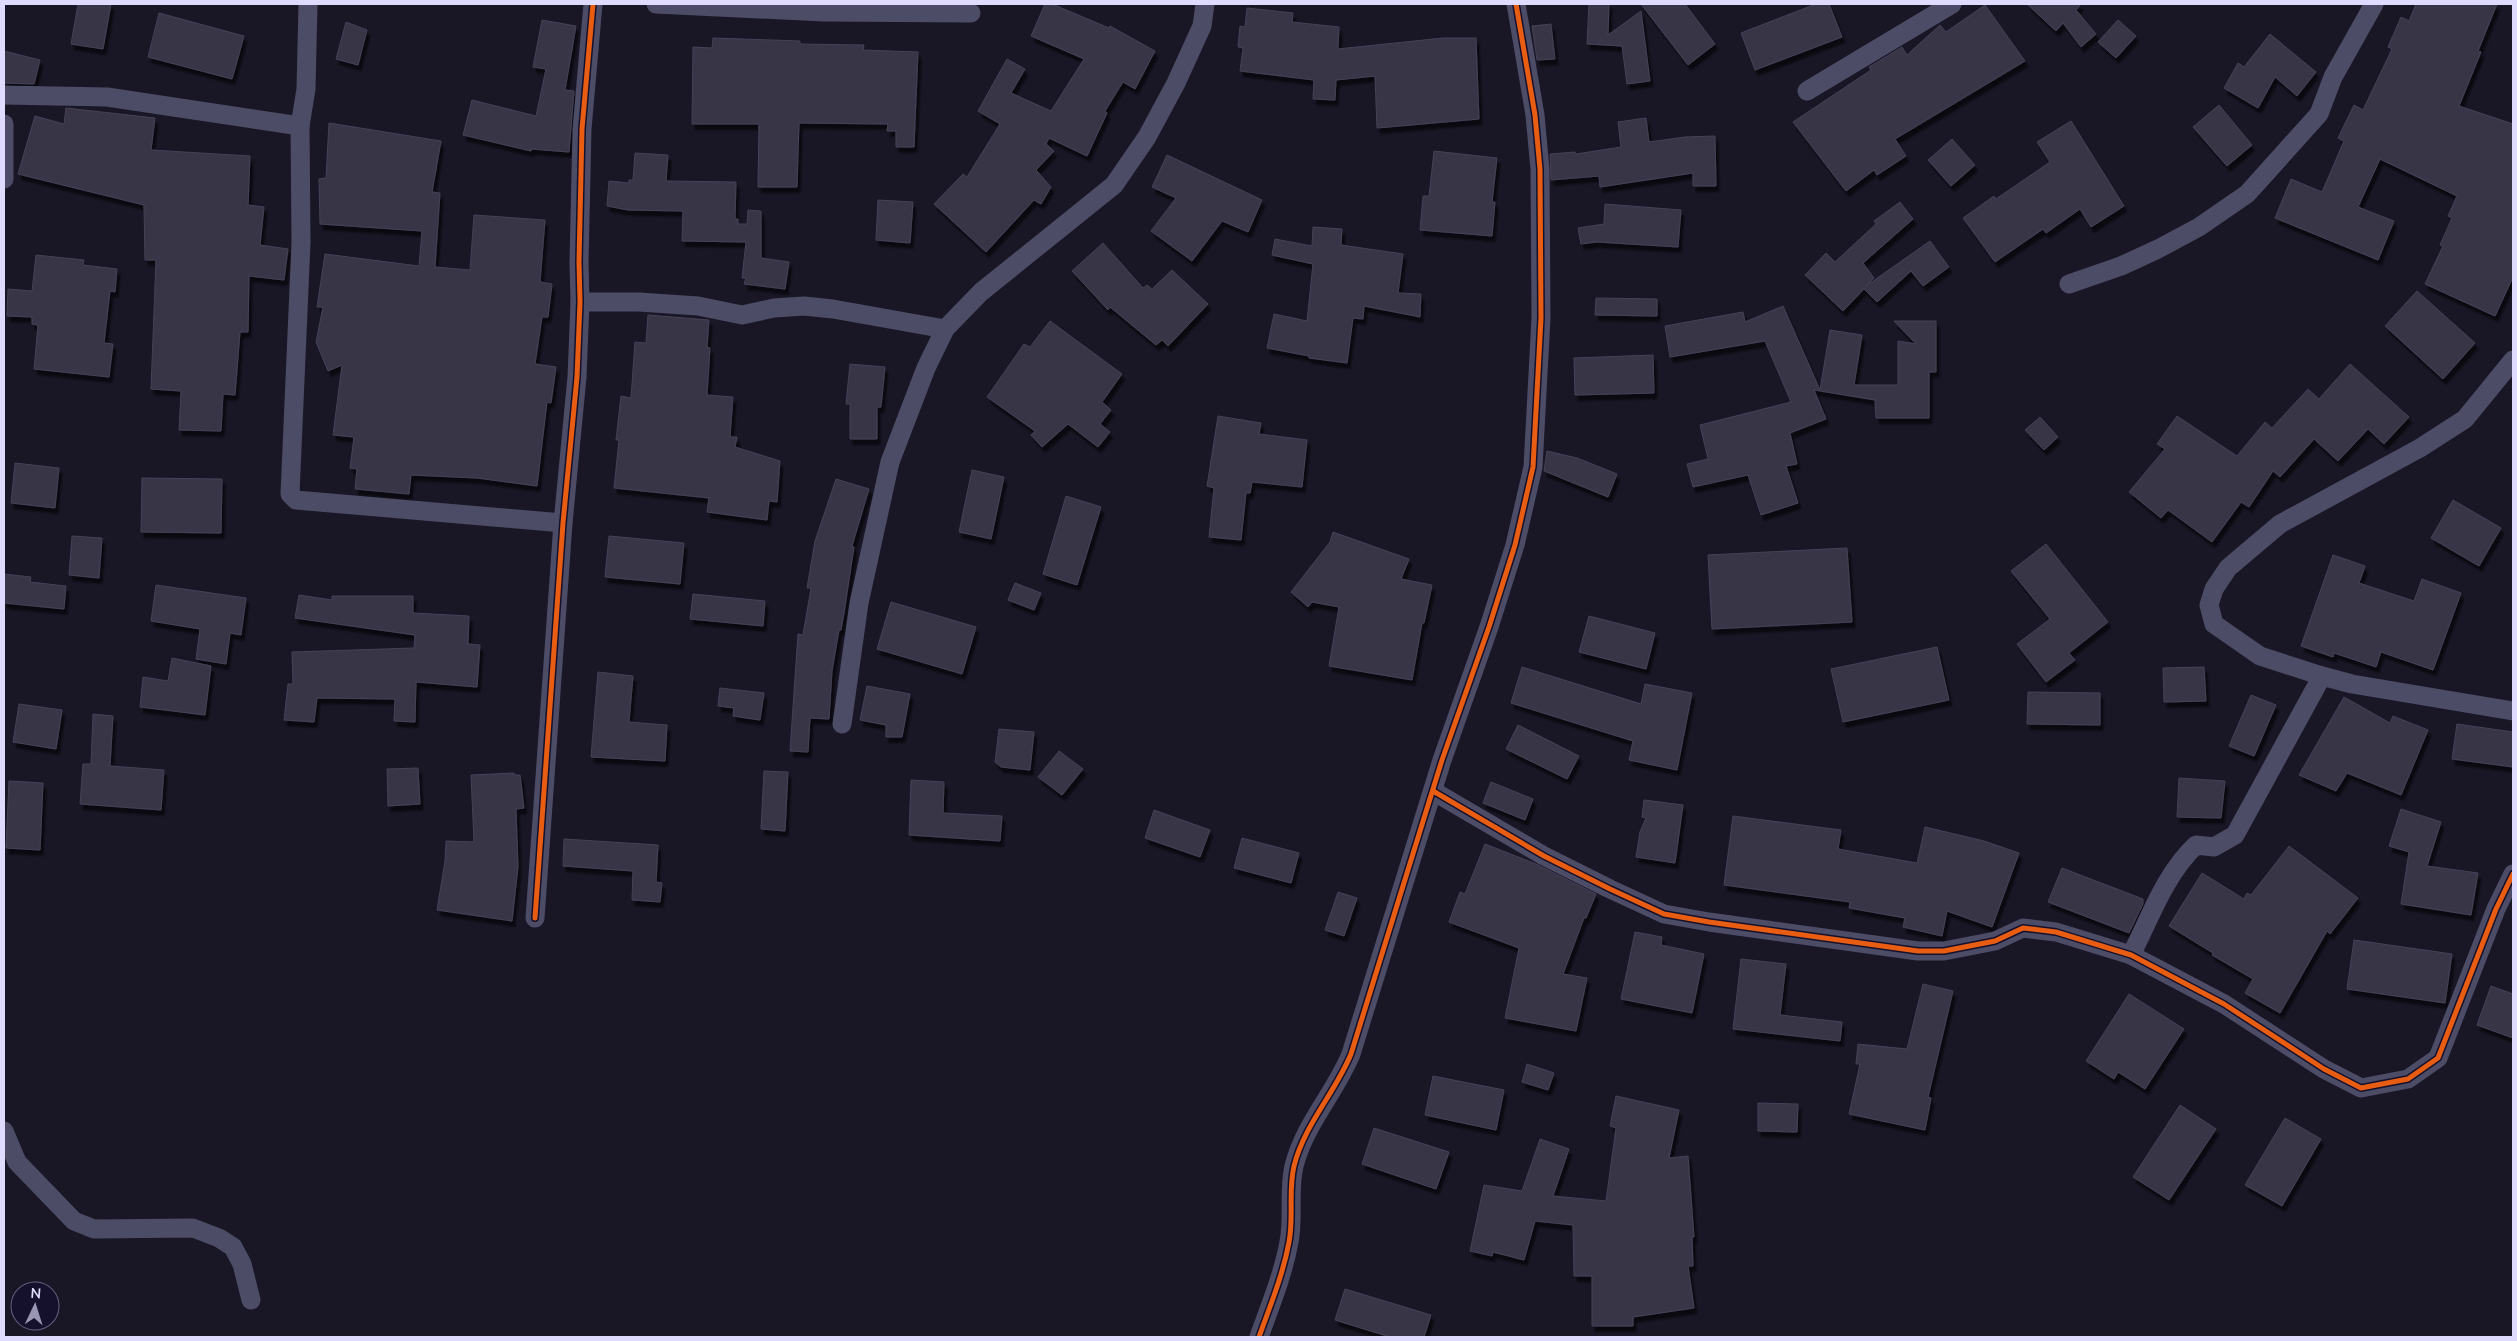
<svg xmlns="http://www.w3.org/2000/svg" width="2517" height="1341" viewBox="0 0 2517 1341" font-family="Mulish,sans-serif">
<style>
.building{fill:#383547;stroke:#454258;filter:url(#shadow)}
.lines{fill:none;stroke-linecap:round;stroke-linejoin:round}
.minor{stroke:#4c4c66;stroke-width:19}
.cycleway-casing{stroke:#15112c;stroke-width:8}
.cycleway{stroke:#e95d12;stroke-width:5}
</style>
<defs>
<filter id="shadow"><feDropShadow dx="3" dy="5.5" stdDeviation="1" flood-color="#0009"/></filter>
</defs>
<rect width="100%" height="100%" fill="#191726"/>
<!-- building -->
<g class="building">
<polygon points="78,4 111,4 103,49 71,44"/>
<polygon points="1045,4 1052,4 1109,28 1110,26 1155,51 1135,89 1123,82 1105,111 1107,113 1087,156 1049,138 1046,144 1054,151 1036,170 1051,187 1041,204 1034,200 986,252 934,204 963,174 967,177 1000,124 978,111 1007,59 1025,69 1011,93 1051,111 1084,59 1031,36"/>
<polygon points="1589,4 1609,4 1608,35 1641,11 1650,81 1627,84 1622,46 1587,44"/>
<polygon points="1641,4 1685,4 1715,44 1688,65"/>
<polygon points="1816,4 1829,4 1842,37 1755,70 1741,33"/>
<polygon points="2027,4 2081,4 2076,10 2096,34 2081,47 2063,23 2056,31"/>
<polygon points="2416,4 2497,4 2478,51 2481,52 2459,106 2513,124 2513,277 2495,316 2425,284 2443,246 2440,245 2452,218 2448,216 2457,196 2380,159 2358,207 2394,221 2378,260 2275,218 2291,179 2322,192 2344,141 2338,138 2354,105 2363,110 2392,49 2388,47 2401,17 2409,21"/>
<polygon points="1985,5 2025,61 1895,139 1906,156 1877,175 1874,170 1846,191 1793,122 1871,70 1869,67 1902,47 1907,55 1940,25 1946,32"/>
<polygon points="1247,8 1293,13 1292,22 1339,27 1338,49 1443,38 1476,38 1479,119 1377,128 1375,76 1336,80 1335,100 1313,99 1314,80 1240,71 1243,48 1238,47 1240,26 1245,27"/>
<polygon points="159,13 244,36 232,79 148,57"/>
<polygon points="542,20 576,26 565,90 574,91 569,152 531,149 531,151 463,135 472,100 536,116 546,69 533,67"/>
<polygon points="2118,20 2136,36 2116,58 2098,42"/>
<polygon points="346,22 367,30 358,65 336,59"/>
<polygon points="1551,24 1555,59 1537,60 1532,26"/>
<polygon points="2270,34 2316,72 2297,96 2275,77 2258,108 2224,88 2238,63 2244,67"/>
<polygon points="713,38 800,41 800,44 864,45 863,50 918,52 914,147 896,147 896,131 887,131 888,124 799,123 797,187 758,187 759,124 692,124 693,47 712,48"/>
<polygon points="4,51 40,60 34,84 4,83"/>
<polygon points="2219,105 2252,145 2227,166 2193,127"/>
<polygon points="66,108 155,118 151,150 250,156 248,205 264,207 260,245 288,249 284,280 249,276 248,332 240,332 235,395 223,394 221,431 179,430 181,391 151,389 156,260 145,260 144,205 18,174 35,116 64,124"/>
<polygon points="1646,118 1649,142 1685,137 1715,136 1716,186 1693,186 1693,173 1600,187 1599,176 1551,180 1550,154 1575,152 1576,154 1621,147 1618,122"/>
<polygon points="2071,121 2124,206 2091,227 2080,209 2046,233 2043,229 1995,262 1963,218 1994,196 1996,199 2050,162 2037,142"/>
<polygon points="329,123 441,141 432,192 440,193 435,267 470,270 474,215 545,220 540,282 552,284 548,317 542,317 535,364 556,367 551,403 547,402 537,486 477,478 411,475 409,494 355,489 357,469 350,468 354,437 333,435 342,365 328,371 316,342 323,307 317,307 325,254 419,266 422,231 320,224 319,179 326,178"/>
<polygon points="1952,139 1975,165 1951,186 1928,160"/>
<polygon points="1434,151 1497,158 1492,202 1495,202 1492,236 1420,230 1423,196 1429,196"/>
<polygon points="635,153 668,155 666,181 736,182 735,219 738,219 738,224 747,224 748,210 761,211 761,258 789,262 785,289 744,284 746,278 742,278 746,242 682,241 683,211 628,210 607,206 609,181 629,183 629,180 633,180"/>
<polygon points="1167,155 1262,200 1248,232 1222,221 1192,261 1151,231 1176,198 1152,187"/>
<polygon points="878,200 913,202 910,243 876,240"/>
<polygon points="1900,202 1913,219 1863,263 1874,278 1866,286 1930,241 1949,267 1923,286 1911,271 1877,302 1864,289 1843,311 1805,275 1826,253 1835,262 1876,224 1874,221"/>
<polygon points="1605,204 1681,210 1678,247 1597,242 1581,244 1578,228 1604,224"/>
<polygon points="1313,227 1342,229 1341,245 1403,254 1398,293 1421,294 1420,317 1364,306 1363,319 1353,318 1347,363 1309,358 1309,356 1267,348 1274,314 1307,321 1313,264 1272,255 1275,239 1312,246"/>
<polygon points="1103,243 1143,288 1147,285 1152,289 1172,270 1208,304 1168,346 1162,340 1156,345 1110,307 1108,310 1072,271"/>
<polygon points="36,255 84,260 83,265 117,269 115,292 110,291 104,343 113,344 109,377 34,369 38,325 32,324 32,317 7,316 8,289 32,291"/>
<polygon points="2417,291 2475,343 2443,379 2385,326"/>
<polygon points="1596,298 1657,299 1657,316 1595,315"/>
<polygon points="1783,306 1820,390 1830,330 1862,335 1854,385 1898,385 1898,341 1916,344 1894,321 1936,321 1936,372 1929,372 1929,418 1876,418 1875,400 1814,390 1826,419 1790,433 1797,464 1786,466 1798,503 1761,515 1748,475 1693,487 1687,464 1708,459 1700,425 1791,402 1765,341 1670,357 1665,326 1743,312 1745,322"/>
<polygon points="648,315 709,320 707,347 710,348 707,395 733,397 730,437 737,437 735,447 780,461 777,502 769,501 767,520 707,512 709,498 614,488 619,440 616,440 621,396 631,398 635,342 646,343"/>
<polygon points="1050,321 1122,374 1102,402 1111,410 1100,424 1110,432 1098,447 1068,424 1042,447 1031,435 1035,431 987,397 1024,344 1030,347"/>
<polygon points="1653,355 1654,393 1575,395 1574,358"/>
<polygon points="850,364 885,367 881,407 877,407 877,439 850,439 850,404 846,404"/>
<polygon points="2350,364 2409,417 2384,444 2368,429 2338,461 2314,439 2280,477 2273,471 2249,507 2241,502 2212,542 2168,510 2161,518 2129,492 2165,449 2157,444 2177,416 2237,456 2265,422 2272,428 2308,389 2319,399"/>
<polygon points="1218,416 1261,423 1259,434 1307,440 1302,487 1252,482 1250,493 1246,493 1241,540 1209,537 1214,488 1207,486"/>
<polygon points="2040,417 2058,437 2044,450 2025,430"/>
<polygon points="1547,451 1577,458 1617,474 1608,497 1544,471"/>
<polygon points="15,463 59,468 55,508 11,503"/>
<polygon points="972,470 1004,477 991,539 959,532"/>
<polygon points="142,478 222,479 221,533 141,532"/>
<polygon points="836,479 869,489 852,546 854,547 844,613 841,630 839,630 832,671 829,719 810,718 808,752 790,751 798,634 803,635 811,588 807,588 815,541"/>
<polygon points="1066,496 1101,507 1077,585 1043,574"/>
<polygon points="2453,500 2501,528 2479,566 2431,538"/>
<polygon points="1333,532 1409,559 1401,579 1432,585 1424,623 1422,623 1412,680 1329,666 1339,607 1312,602 1308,607 1291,592 1330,542"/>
<polygon points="72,536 102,538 99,578 69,575"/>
<polygon points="609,536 684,543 680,584 605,577"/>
<polygon points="2046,544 2108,622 2069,653 2075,660 2046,682 2017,644 2050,619 2011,571"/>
<polygon points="1847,548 1852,622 1712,629 1708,555"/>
<polygon points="2333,555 2365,566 2359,583 2414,601 2422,579 2461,593 2433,670 2381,652 2376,667 2334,653 2333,657 2301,646"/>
<polygon points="4,574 31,577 30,582 66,586 64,609 4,603"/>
<polygon points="1015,583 1041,593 1034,610 1008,600"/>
<polygon points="156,585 246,598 241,635 230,633 226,664 196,659 200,629 151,621"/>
<polygon points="693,594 765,601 763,626 690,619"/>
<polygon points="299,595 332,600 332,596 413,596 413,613 469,616 468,644 480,645 477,687 416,682 415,722 394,721 395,699 317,698 314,722 284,720 288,684 293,684 292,652 414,648 415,635 295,618"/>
<polygon points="891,602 976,627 962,674 877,649"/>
<polygon points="1589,616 1655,633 1646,669 1579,652"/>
<polygon points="1937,647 1949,700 1843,722 1831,669"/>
<polygon points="172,658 211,666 205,715 140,707 143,677 168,681"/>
<polygon points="1522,667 1641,704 1645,684 1692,693 1677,770 1629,760 1633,741 1511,703"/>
<polygon points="2204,667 2206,701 2164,702 2163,668"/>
<polygon points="598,672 633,676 629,722 667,725 665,761 591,757"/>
<polygon points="867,686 910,694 902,737 886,737 886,725 860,720"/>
<polygon points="720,688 764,693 760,720 733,716 734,708 718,706"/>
<polygon points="2028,692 2100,693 2100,725 2027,724"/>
<polygon points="2251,695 2276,705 2254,756 2229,746"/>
<polygon points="2344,697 2390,723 2393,716 2428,730 2401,795 2347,773 2336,791 2299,775"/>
<polygon points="19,704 62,710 56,749 13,742"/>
<polygon points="93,714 113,716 110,766 164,770 161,810 80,804 83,764 91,764"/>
<polygon points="2457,724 2513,732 2513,767 2452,759"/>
<polygon points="1518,725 1579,756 1567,779 1506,749"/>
<polygon points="999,729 1034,732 1030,770 1001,767 995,762"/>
<polygon points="1059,751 1083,769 1062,795 1038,777"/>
<polygon points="418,768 420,804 388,806 387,769"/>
<polygon points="764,771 788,772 785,831 761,829"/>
<polygon points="514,773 515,775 520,775 524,808 516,809 518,867 512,921 437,910 445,861 446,841 474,842 471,775"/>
<polygon points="2179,778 2225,781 2221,818 2177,817"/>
<polygon points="911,780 944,782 943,813 1002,816 1000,841 909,835"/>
<polygon points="9,781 43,783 40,850 6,848"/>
<polygon points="1491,782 1533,799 1525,820 1483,803"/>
<polygon points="1644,800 1683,805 1675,863 1636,857 1640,832 1646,818 1642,817"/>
<polygon points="2401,809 2441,822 2427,866 2478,873 2471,915 2401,904 2409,852 2389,846"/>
<polygon points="1154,810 1210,830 1200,857 1145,838"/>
<polygon points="1733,816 1841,830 1838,849 1917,863 1925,827 1984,841 2019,853 1992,927 1947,911 1942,936 1903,927 1905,918 1849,908 1850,902 1724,885"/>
<polygon points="1242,838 1299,853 1291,883 1234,868"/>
<polygon points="564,839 658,845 656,882 662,883 660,902 632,900 633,871 563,866"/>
<polygon points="1485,844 1536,864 1596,894 1586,918 1584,918 1563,974 1587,978 1576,1031 1505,1018 1519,948 1449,922 1460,892 1465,894"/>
<polygon points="2289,846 2358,898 2330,934 2327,931 2280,1013 2245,993 2253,979 2212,955 2213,953 2169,926 2202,873 2244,899 2247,893 2251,895"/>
<polygon points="2062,868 2143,899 2143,904 2129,933 2048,902"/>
<polygon points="1338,892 1357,898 1344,936 1325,930"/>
<polygon points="1635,932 1662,937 1661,945 1704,954 1692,1013 1621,999"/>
<polygon points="2354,940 2452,954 2445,1003 2347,989"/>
<polygon points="1741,959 1786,964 1780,1015 1842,1022 1840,1041 1733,1029"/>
<polygon points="1923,984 1953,991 1928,1097 1931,1098 1925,1130 1849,1114 1860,1064 1856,1064 1858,1044 1907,1049"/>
<polygon points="2491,986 2513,994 2513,1038 2477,1025"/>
<polygon points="2129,994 2184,1029 2145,1089 2118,1072 2114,1079 2086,1061"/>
<polygon points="1527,1064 1554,1073 1548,1090 1522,1082"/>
<polygon points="1433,1076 1504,1090 1496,1130 1425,1115"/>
<polygon points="1616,1096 1679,1110 1669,1158 1688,1156 1694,1237 1692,1237 1693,1266 1688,1266 1694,1308 1633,1317 1633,1326 1592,1326 1592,1276 1574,1276 1573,1225 1535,1221 1524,1260 1493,1252 1492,1256 1470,1251 1484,1185 1522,1191 1540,1139 1569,1149 1553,1196 1606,1201 1616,1128 1610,1126"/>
<polygon points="1758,1103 1798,1104 1797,1132 1758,1131"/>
<polygon points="2180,1105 2216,1129 2169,1200 2133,1177"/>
<polygon points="2285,1118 2321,1139 2282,1206 2245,1185"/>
<polygon points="1374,1128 1449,1152 1436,1189 1362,1164"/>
<polygon points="1345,1289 1431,1315 1424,1337 1390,1337 1335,1320"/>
</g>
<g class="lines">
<!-- minor -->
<g class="minor">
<polyline points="308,4 306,89 300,126 301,243 290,494 296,500 563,523"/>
<polyline points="656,4 824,12 971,13"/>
<polyline points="1807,91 1952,4"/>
<polyline points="4,95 107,97 300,126"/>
<polyline points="4,124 4,179"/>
<polyline points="2069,284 2121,266 2158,249 2199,227 2247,194 2319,114 2333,77 2374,4"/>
<polyline points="580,302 639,302 698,306 742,315 774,308 804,306 833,309 945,329"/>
<polyline points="2513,360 2465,419 2420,448 2280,524 2228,568 2214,589 2209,605 2214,624 2260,656 2322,676 2352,684 2513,711"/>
<polyline points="842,724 859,603 890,462 926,368 945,329 981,292 1114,185 1147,137 1176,83 1202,26 1205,4"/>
<polyline points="1433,791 1544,856 1610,889 1664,914 1709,922 1918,951 1944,951 1995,941 2023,928 2056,932 2131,955 2224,1004 2324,1069 2361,1088 2408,1079 2438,1058 2496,909 2513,874"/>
<polyline points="535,918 563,523 577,377 580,302 579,262 582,129 593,4"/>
<path d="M 2131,955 C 2150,918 2165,874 2196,845 L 2214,847 L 2235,835 L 2322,676"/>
<polyline points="4,1131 17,1162 74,1221 94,1229 193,1228 219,1238 233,1247 242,1264 251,1300"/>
<path d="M 1259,1337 C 1270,1306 1283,1275 1289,1242 C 1294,1217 1288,1191 1294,1166 C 1304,1125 1335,1093 1351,1054 L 1442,760 L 1489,627 L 1515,545 L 1533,467 L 1541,318 L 1540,169 L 1535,115 L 1516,4"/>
</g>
<defs>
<g id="cycleway">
<polyline points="1433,791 1544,856 1610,889 1664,914 1709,922 1918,951 1944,951 1995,941 2023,928 2056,932 2131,955 2224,1004 2324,1069 2361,1088 2408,1079 2438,1058 2496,909 2513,874"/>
<polyline points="535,918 563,523 577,377 580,302 579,262 582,129 593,4"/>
<path d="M 1259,1337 C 1270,1306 1283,1275 1289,1242 C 1294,1217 1288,1191 1294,1166 C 1304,1125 1335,1093 1351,1054 L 1442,760 L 1489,627 L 1515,545 L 1533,467 L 1541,318 L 1540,169 L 1535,115 L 1516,4"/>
</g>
</defs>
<!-- cycleway casing -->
<use href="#cycleway" class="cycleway-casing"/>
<!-- cycleway -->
<use href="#cycleway" class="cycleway"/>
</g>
<!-- border -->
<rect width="2517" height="1341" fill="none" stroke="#dedbff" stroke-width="10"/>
<!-- north arrow -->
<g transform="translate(35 1306) rotate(4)"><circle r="24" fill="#15112c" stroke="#656280"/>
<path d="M0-4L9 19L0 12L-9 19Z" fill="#9996b3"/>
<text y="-8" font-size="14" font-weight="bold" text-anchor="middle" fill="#dedbff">N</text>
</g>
</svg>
